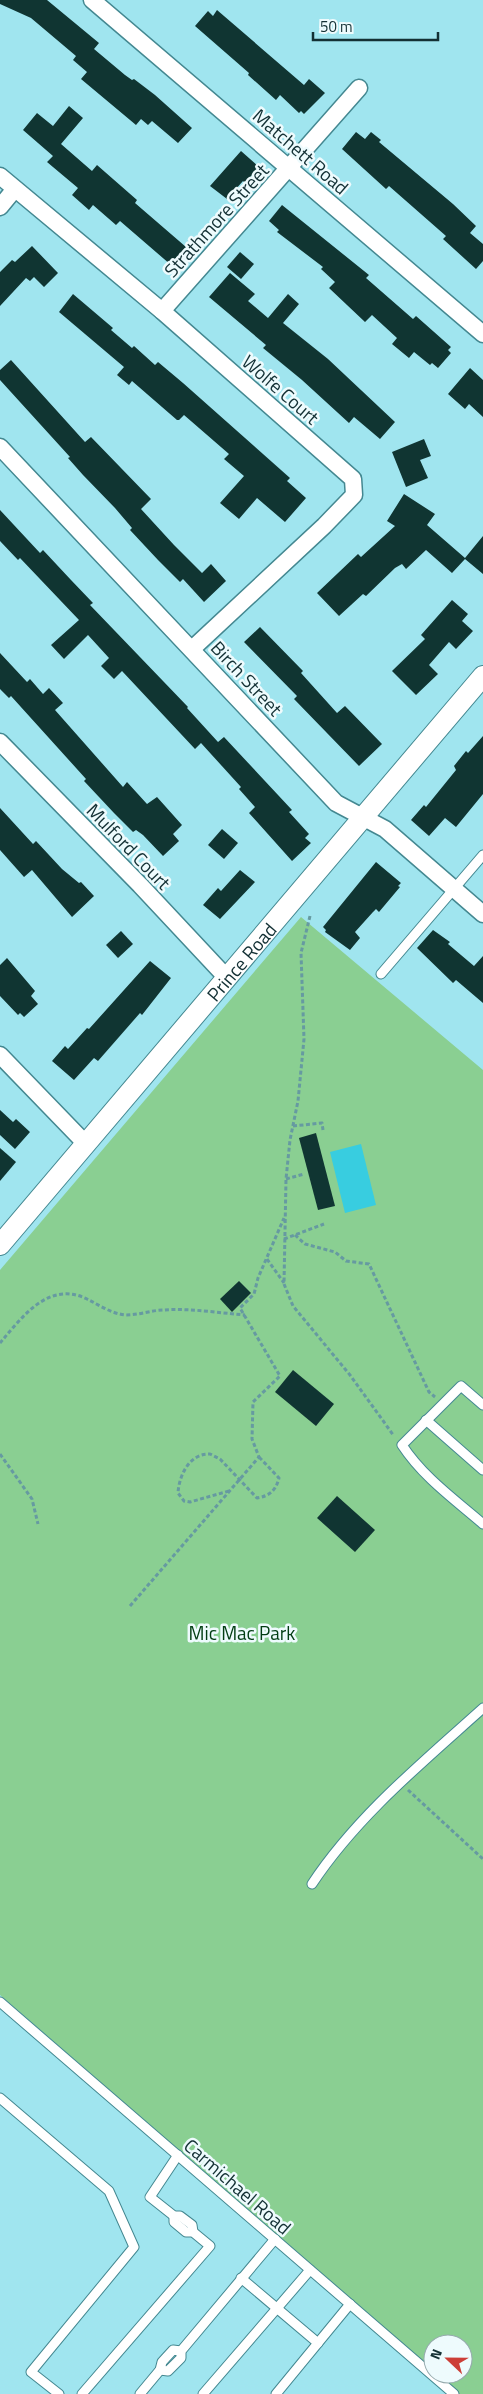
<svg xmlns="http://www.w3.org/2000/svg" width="483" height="2394" viewBox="0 0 483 2394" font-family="'Titillium Web',sans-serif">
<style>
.green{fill:#8acf92}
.water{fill:#38cde0}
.building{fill:#103532}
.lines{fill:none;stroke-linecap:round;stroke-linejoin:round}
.service-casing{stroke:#448891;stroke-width:11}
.minor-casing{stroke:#448891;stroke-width:19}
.tertiary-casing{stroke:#448891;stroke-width:22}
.path{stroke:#669aa1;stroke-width:3;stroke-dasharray:4 2.5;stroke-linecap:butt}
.service{stroke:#fff;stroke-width:9}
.minor{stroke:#fff;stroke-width:16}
.tertiary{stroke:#fff;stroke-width:20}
.labels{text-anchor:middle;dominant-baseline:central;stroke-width:5;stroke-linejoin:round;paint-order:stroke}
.street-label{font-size:19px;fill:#133034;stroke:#eefbfd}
.park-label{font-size:19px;fill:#023d12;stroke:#eefbfd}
</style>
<rect width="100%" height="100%" fill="#a0e5ef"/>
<!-- green -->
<polygon class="green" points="301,917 483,1070 483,2394 459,2394 436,2374 463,2374 463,2344 433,2344 433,2371 0,1995 0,1270"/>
<!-- water -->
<polygon class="water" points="361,1144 376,1205 345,1213 330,1152"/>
<!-- building -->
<g class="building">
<polygon points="0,0 47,0 99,43 94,49 125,75 132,80 134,79 155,95 192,128 178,143 152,121 148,125 141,119 136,125 81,79 87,72 73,60 76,56 31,18 0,4"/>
<polygon points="217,10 304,85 309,79 325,93 304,114 301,111 299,113 280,95 276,100 248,75 249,73 195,26 208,11 213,16"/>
<polygon points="69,106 83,118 61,144 92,171 97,165 137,200 135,203 186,247 171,265 120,221 116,225 93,205 89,210 72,195 78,188 47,162 53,156 23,130 37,113 53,126"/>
<polygon points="356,132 365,139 371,132 381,140 379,142 453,204 476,226 470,233 483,244 483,261 476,269 443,239 446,236 389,186 386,189 342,149"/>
<polygon points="241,151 259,167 245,183 243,181 227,199 210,186"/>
<polygon points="282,205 369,275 366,278 413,319 416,316 451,347 448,350 451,353 438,368 432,363 430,365 414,352 409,358 392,344 397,338 372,315 365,322 329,288 335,282 321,269 323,267 277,232 279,230 269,221"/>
<polygon points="32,246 58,273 44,287 34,277 30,281 26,278 0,306 0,272 12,260 15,262"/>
<polygon points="240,252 254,264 241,279 227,267"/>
<polygon points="230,273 255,294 248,301 268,318 288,294 299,304 283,323 328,359 395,422 380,439 354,417 349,423 302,380 263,348 266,345 209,297"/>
<polygon points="73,294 113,328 111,330 132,348 134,346 155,365 158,362 183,383 290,478 287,481 306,498 285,522 257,498 239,519 220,503 244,476 224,459 229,454 184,415 179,420 177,420 132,381 129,385 117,375 124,367 59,312"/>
<polygon points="11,360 85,442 91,437 151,499 141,509 174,545 202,573 211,564 226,581 204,602 183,579 180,582 158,560 130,530 132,528 115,508 83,475 68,458 70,457 0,380 0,370"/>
<polygon points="470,368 483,380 483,417 469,404 465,409 448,394"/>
<polygon points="424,439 431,456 420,460 428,478 406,487 392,452"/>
<polygon points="404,494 435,514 427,525 465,558 483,536 483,574 465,559 452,573 426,550 406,569 402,564 395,568 366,596 363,594 339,616 317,593 358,554 361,557 395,526 387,521"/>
<polygon points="0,510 40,553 43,550 71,580 93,603 90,605 188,707 187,708 218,742 224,737 292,810 289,812 309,834 305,838 311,843 292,861 249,813 255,807 239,789 241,787 201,743 195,749 122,671 114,679 101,666 109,658 88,635 64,659 51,645 79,620 20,558 18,560 0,541"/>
<polygon points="452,600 468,614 462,621 473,631 456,649 449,642 429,665 438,674 416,695 392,671 425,639 421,635"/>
<polygon points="260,627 303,671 301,673 337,713 345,706 382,744 359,766 294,699 297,696 244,642"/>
<polygon points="0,653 27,682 30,679 43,694 49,688 63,703 55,710 123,787 127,782 147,804 157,797 182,825 173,834 179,841 163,856 143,835 136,830 133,832 114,813 84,781 86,779 11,696 9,698 0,689"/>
<polygon points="483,736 483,794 456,827 445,818 429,836 411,820 424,805 426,807 456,770 454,766 466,751 468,753"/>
<polygon points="0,808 33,844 36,841 62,869 79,883 81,882 94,896 72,917 32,870 24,877 0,850"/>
<polygon points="222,829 238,843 224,859 208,845"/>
<polygon points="376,862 401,883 398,886 400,887 379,912 376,909 373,912 355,932 360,938 350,950 325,932 326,930 323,927"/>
<polygon points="240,870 255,882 220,919 203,905 218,888 221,891"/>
<polygon points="433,930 450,942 448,944 474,966 483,956 483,1003 456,980 453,983 417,948"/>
<polygon points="121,931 133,944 118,958 106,945"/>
<polygon points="7,958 35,991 31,996 38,1004 24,1017 20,1013 18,1015 0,996 0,965"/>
<polygon points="150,961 171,978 142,1015 140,1013 98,1061 94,1058 74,1080 52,1061 65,1046 68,1049 87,1028 89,1029"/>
<polygon points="0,1110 13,1122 16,1119 30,1132 15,1149 0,1135"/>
<polygon points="316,1133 335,1206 318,1210 299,1138"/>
<polygon points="0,1148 16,1162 0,1181"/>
<polygon points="239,1281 251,1293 232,1312 220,1299"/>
<polygon points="293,1370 334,1404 316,1426 275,1392"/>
<polygon points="337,1496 375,1530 355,1552 317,1518"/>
</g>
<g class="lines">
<defs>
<g id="service">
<polyline points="381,974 483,855"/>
<path d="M 483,1405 L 461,1386 L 402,1445 C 423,1477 454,1499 483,1524"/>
<polyline points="426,1420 483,1470"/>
<path d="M 312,1884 C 357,1816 423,1762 483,1708"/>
<polyline points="0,2002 454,2394"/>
<polyline points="0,2098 109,2191 134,2247 31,2372 59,2394"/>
<polyline points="178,2155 150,2197 174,2216 180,2216 192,2225 193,2232"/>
<polyline points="241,2278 318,2343"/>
<polyline points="160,2370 168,2371 181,2358 181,2351 275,2239"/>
<polyline points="82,2394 210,2246 193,2232 186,2232 174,2222 174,2216"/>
<polyline points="140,2394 160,2370 162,2362 173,2350 181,2351"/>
<polyline points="203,2394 310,2270"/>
<polyline points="276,2394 350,2304"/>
</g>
<g id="minor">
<polyline points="92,0 483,334"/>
<polyline points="0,176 162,311 353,479 354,495 324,526 192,649"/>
<polyline points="0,207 14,190"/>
<polyline points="162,311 359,88"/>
<polyline points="0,447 336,803 385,829 483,914"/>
<polyline points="0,742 140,885 227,978"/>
<polyline points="0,1055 86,1144"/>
</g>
<g id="tertiary">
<path id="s1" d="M 0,1245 L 483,676"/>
</g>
</defs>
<!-- service casing -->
<use href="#service" class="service-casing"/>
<!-- minor casing -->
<use href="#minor" class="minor-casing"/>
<!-- tertiary casing -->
<use href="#tertiary" class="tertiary-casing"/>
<!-- path -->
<g class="path">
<polyline points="310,916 301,953 304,1039 298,1101 290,1140 286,1179 284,1284 293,1306 350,1375 394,1436"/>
<polyline points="293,1126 322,1123 323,1130"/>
<polyline points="286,1179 304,1174"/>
<polyline points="295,1235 305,1244 335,1252 346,1261 369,1264 429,1392 435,1397"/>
<polyline points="284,1239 324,1224"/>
<polyline points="267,1259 284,1283"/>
<path d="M 0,1343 C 22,1317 49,1280 87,1299 C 99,1305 112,1314 126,1315 C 139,1315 152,1310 164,1310 C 191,1308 219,1313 245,1315"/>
<polyline points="0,1454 32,1499 38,1524"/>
<path d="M 229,1491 L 190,1502 L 184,1501 L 178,1493 C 179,1475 190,1453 210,1454 L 220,1459 L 257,1498 C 270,1496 276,1490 279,1478 L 259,1457"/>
<polyline points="130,1606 259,1457 252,1439 253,1402 280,1376 240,1308 254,1294 258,1278 284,1218"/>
<polyline points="408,1790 483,1859"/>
</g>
<!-- service -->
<use href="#service" class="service"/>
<!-- minor -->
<use href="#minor" class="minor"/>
<!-- tertiary -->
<use href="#tertiary" class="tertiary"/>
</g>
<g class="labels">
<!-- street labels -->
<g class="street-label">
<text transform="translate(301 151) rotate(41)">Matchett Road</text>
<text transform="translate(216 220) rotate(-48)">Strathmore Street</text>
<text transform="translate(281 389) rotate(41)">Wolfe Court</text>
<text transform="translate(247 678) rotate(47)">Birch Street</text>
<text transform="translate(129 846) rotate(46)">Mulford Court</text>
<text stroke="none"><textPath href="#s1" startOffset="372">Prince Road</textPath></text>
<text transform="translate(238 2186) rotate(41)">Carmichael Road</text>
</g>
<!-- park labels -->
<g class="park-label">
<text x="242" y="1632">Mic Mac Park</text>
</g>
</g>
<!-- north arrow -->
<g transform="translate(448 2359) rotate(292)"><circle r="24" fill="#eefbfd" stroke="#96aaad"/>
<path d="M0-4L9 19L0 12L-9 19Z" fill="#cc3e37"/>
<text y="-8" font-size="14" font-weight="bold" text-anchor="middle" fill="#133034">N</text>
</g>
<!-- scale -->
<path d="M313 32v8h125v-8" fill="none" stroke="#133034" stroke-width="2.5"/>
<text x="320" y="32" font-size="15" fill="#133034" stroke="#eefbfd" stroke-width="4" paint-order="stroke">50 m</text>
</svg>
